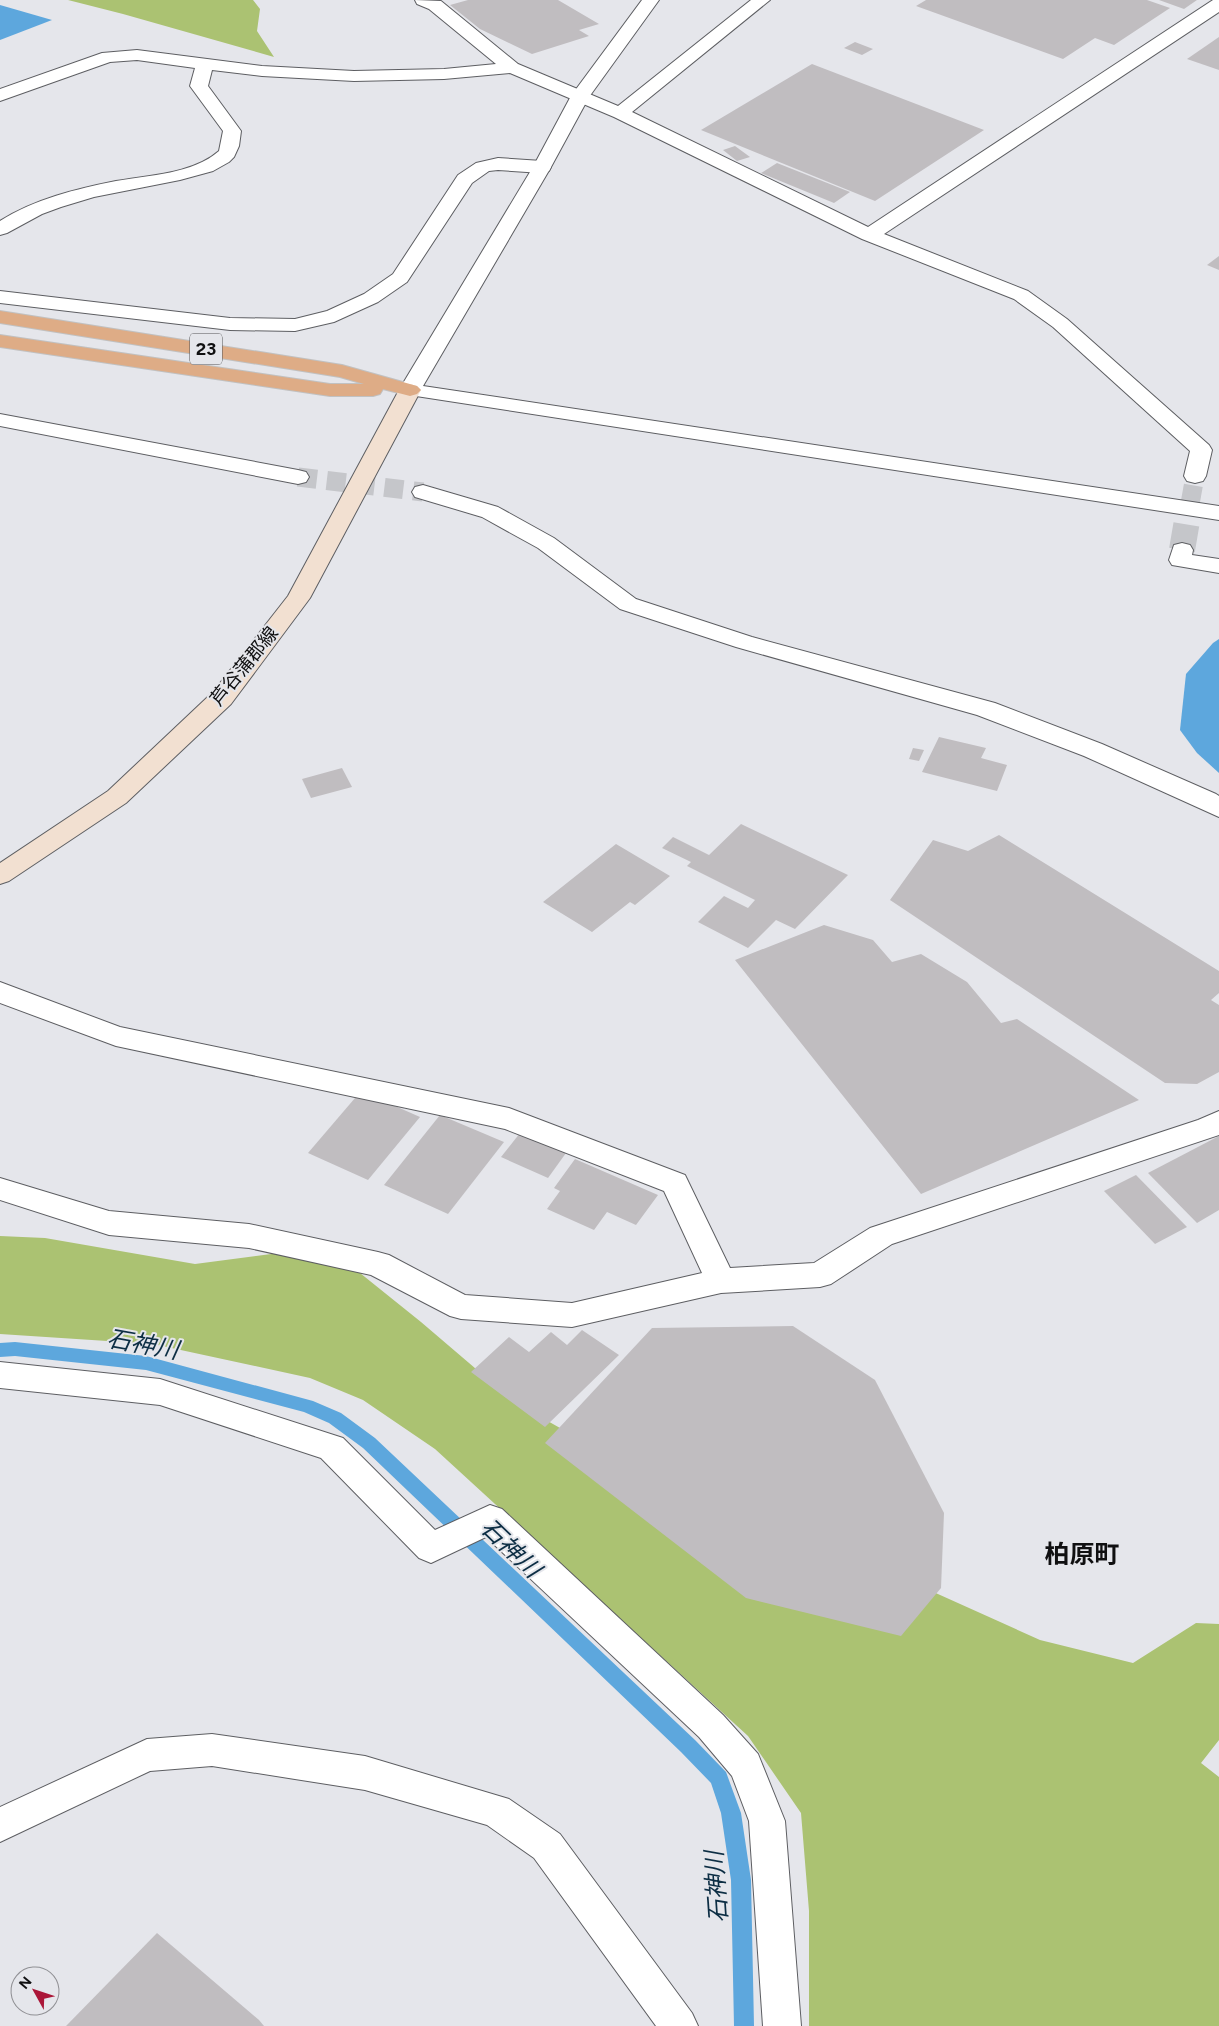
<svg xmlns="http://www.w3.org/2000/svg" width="1219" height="2026" viewBox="0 0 1219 2026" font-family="Figtree,'Noto Sans JP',sans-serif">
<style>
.forest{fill:#abc272}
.water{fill:#5da7dd}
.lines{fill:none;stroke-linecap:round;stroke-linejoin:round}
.stream{fill:#5da7dd;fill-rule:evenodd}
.building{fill:#c0bdc0}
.minor-tunnel-far1{stroke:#c5c6ca;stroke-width:19;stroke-dasharray:19 10;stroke-linecap:butt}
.minor-tunnel{stroke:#c5c6ca;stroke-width:26;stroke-dasharray:26 12;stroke-linecap:butt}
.minor-casing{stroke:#5d5e62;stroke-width:2}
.tertiary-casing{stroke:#5d5e62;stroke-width:2}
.secondary-casing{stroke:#5d5e62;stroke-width:2}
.trunk-casing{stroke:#c1c1c1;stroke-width:2}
.minor{fill:#fff;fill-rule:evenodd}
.tertiary{fill:#fff;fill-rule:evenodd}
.secondary{fill:#f2e0d1;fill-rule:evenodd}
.trunk{fill:#deac86;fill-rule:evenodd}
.labels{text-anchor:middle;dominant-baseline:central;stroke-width:4;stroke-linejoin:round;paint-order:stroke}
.shield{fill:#e5e6eb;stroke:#505052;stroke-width:1}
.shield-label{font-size:18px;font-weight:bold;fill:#101011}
.street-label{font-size:19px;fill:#101011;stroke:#e5e6eb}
.near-water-label{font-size:24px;font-style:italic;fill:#0d2e44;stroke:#e5e6eb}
.near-quarter-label{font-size:25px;font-weight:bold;fill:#101011;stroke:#e5e6eb}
</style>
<rect width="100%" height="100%" fill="#e5e6eb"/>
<!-- forest -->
<g class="forest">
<polygon points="68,0 253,0 260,9 257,31 274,57 123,14"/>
<polygon points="0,1236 45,1238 195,1264 279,1253 360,1273 421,1322 516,1403 736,1528 929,1590 1040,1640 1133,1663 1196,1623 1219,1624 1219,1740 1201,1763 1219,1777 1219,2026 809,2026 809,1911 801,1813 748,1736 435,1449 363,1400 310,1378 153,1344 0,1334"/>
</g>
<!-- water -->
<g class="water">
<polygon points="0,5 52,20 0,40"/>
<polygon points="1219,639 1219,773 1197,753 1180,730 1186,674 1213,643"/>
</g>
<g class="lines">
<!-- stream -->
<polygon class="stream" points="15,1342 146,1356 313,1401 341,1413 375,1438 695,1740 726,1772 741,1813 751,1880 754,2026 734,2026 731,1880 721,1813 711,1783 681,1752 363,1448 329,1423 304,1412 146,1370 15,1356 0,1357 0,1343"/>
</g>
<!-- building -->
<g class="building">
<polygon points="468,0 558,0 599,24 579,30 589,36 532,54 480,29 450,5"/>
<polygon points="926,0 1147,0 1170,8 1114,45 1095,38 1063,59 916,6"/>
<polygon points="1159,0 1197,0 1184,9"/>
<polygon points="1219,37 1219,70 1187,59"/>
<polygon points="855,42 873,49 862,55 844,48"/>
<polygon points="812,64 984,130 875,201 701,130"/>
<polygon points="735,146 750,157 737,161 723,150"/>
<polygon points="777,163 850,192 834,203 761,173"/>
<polygon points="1219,256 1219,270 1207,265"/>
<polygon points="939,737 986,748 981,758 1007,765 997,791 922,772"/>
<polygon points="913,748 924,750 919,761 909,759"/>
<polygon points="342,768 352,787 311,798 302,779"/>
<polygon points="741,824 848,875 795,929 776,920 748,948 698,922 724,896 748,908 755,900 687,866 691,862 662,848 673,837 709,855"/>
<polygon points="999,835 1219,971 1219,993 1211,1000 1219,1005 1219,1072 1197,1084 1165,1083 890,900 933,840 968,851"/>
<polygon points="616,844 670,876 635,905 630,902 592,932 543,902"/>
<polygon points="824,925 873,940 892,962 921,954 967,982 1001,1023 1017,1019 1139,1100 921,1194 735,960"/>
<polygon points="361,1091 420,1117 368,1180 308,1153"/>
<polygon points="440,1115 504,1142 448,1214 384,1185"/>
<polygon points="520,1133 566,1153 548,1178 501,1157"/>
<polygon points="1219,1136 1219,1210 1197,1223 1148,1173"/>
<polygon points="575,1159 658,1195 636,1225 607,1212 594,1230 547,1209 560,1191 554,1188"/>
<polygon points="1136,1175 1187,1227 1155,1244 1104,1191"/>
<polygon points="793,1326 875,1380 944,1513 941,1588 901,1636 746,1598 545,1443 652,1328"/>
<polygon points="582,1330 619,1355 545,1427 471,1372 509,1337 529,1352 551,1332 567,1345"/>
<polygon points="157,1933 259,2020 264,2026 66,2026"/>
</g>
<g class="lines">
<!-- minor-tunnel-far1 -->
<g class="minor-tunnel-far1">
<polyline points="298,477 423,492"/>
<polyline points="1190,504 1195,476"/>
</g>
<!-- minor-tunnel -->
<polyline class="minor-tunnel" points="1182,550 1190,503"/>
<defs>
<g id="minor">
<path d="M 415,0 L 441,1 L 518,64 L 618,106 L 751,0 L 770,0 L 632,112 L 868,227 L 1213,0 L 1219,0 L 1219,12 L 884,234 L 1028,291 L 1067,319 L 1209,445 L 1212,450 L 1206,476 L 1203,481 L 1195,483 L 1187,481 L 1184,476 L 1190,451 L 1053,327 L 1014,299 L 862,239 L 614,117 L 510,73 L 444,79 L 354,81 L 262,76 L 212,70 L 208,86 L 241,131 L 239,146 L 234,157 L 229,162 L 213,171 L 180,180 L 94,197 L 61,207 L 42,214 L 7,233 L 0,235 L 0,221 C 35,199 76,189 116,181 C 149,175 193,174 219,151 L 223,131 L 190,86 L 195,68 L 137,60 L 110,62 L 0,101 L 0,89 L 102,53 L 137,50 L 262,66 L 354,71 L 444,69 L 496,64 L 429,9 L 417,4 Z"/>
<polygon points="498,158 542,161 549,163 551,167 549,171 542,173 498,170 489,171 472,183 407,282 378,302 334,322 295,331 230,330 0,303 0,291 230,318 295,319 327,311 364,294 393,274 458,175 476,163"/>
<polygon points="423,485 498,507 554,538 636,599 752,637 995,703 1102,744 1216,794 1219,796 1219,817 1084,756 977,715 736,647 620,609 538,548 482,517 415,497 412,492 415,487"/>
<polygon points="1182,543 1190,545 1193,550 1192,555 1219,559 1219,573 1172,565 1169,560 1174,545"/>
<polygon points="0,982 120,1027 509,1108 685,1175 730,1268 814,1263 870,1228 1198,1120 1219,1111 1219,1135 892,1244 831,1284 820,1287 721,1293 572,1327 461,1319 450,1316 371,1275 249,1248 109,1235 0,1200 0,1178 109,1211 249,1224 378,1252 389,1255 465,1295 572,1303 702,1273 664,1191 505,1129 116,1046 0,1003"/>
<polygon points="0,1362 160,1379 343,1438 435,1530 490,1505 502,1509 723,1715 758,1754 785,1821 801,2026 763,2026 749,1821 732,1776 699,1737 486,1537 431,1563 419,1558 321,1458 160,1405 0,1388"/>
<polygon points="212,1734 365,1756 509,1799 560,1834 692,2013 698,2026 656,2026 534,1858 487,1825 365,1790 212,1766 150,1771 0,1842 0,1807 147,1739"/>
</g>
<g id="tertiary">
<polygon points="642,0 659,0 589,97 551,167 423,386 1219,506 1219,520 403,394 399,390 533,167 571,96"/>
<polygon points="0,414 298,470 306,472 309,477 306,482 298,484 0,426"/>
</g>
<polygon id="secondary" points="410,384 417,386 421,390 310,598 231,704 126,803 9,881 0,884 0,863 108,791 213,692 288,596 399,390 403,386"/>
<polygon id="trunk" points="0,311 342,365 417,386 421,390 417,394 410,396 383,389 380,394 373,396 330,396 0,347 0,335 330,384 364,384 340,377 0,323"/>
</defs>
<!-- minor casing -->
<use href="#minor" class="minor-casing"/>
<!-- tertiary casing -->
<use href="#tertiary" class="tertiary-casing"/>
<!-- secondary casing -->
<use href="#secondary" class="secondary-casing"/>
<!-- trunk casing -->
<use href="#trunk" class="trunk-casing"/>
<!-- minor -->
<use href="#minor" class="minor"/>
<!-- tertiary -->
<use href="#tertiary" class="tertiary"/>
<!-- secondary -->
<use href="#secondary" class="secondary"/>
<!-- trunk -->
<use href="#trunk" class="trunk"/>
</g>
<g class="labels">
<!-- shield labels -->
<rect class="shield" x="190" y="333.5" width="32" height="31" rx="4"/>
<g class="shield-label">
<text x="206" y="349">23</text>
</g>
<!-- street labels -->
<g class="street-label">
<text transform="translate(244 666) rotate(-51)">芦谷蒲郡線</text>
</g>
<!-- near-water labels -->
<g class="near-water-label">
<text transform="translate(143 1344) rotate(10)">石神川</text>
<text transform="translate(511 1548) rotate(44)">石神川</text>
<text transform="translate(716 1887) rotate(-94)">石神川</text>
</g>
<!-- near-quarter labels -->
<g class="near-quarter-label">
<text x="1082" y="1554">柏原町</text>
</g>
</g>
<!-- north arrow -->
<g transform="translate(35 1991) rotate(310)"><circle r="24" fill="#e5e6eb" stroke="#909094"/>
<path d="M0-4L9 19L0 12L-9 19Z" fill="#ab1638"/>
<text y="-8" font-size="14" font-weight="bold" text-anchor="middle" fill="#101011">N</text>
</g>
</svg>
